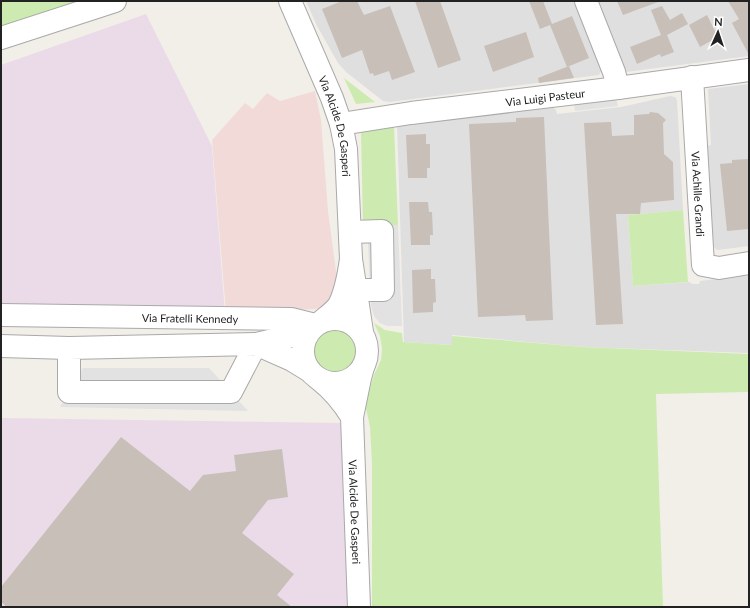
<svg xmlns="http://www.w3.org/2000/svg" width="750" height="608" viewBox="0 0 750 608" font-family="Lato,sans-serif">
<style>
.residential{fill:#e0dfdf}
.commercial{fill:#f2dad9}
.industrial{fill:#ebdbe8}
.grass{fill:#cdebb0}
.parking{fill:#e2e2e2}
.building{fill:#c7bfb8}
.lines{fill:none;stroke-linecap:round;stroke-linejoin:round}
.minor-casing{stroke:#a9a9a9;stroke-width:24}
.minor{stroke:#fff;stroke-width:22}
.labels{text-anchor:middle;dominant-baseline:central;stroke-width:3;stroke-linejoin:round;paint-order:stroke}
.street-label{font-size:11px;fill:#222;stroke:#fff}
</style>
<rect width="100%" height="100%" fill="#f2efe9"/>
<!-- residential -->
<g class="residential">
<polygon points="306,1 577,1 603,68 599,75 390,102 383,101 346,72 338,63 317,26"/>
<polygon points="598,1 749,1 749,56 626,72"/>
<polygon points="749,84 749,246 718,250 716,249 712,245 707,146 711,145 708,89"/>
<polygon points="670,96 675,97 677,100 683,210 628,215 633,286 690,282 692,284 699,284 700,281 749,275 749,353 583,347 452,335 452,345 404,342 397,124 550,104 556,110 557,114 621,107"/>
</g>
<!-- commercial -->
<polygon class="commercial" points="315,91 321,120 328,211 337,279 336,292 325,306 316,309 226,313 212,140 245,103 253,109 267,93 280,101"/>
<!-- industrial -->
<g class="industrial">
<polygon points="146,14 212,146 225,313 1,310 1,65"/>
<polygon points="1,418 342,423 349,607 1,607"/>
</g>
<!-- grass -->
<g class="grass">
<polygon points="1,1 82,1 1,29"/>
<polygon points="344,78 375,102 356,104"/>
<polygon points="394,125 398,225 363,225 361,134 363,130"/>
<polygon points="683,210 688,282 633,286 628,215"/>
<polygon points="374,323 385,330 402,333 403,342 452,345 452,336 583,347 749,354 749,392 656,394 663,607 372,607 372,463 370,427 365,404 374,375 381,360 382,349 380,336"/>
<circle cx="335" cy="350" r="24"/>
</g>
<!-- parking -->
<g class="parking">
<polygon points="615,96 618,106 575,111 574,101"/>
<polygon points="367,225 398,225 402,326 387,326 380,323 374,316 371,305"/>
<polygon points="83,368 209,368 248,411 60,407"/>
</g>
<!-- building -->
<g class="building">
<polygon points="342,1 357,1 364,15 390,6 415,72 392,80 389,71 374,76 373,73 370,74 362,50 342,58 322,9"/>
<polygon points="415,1 440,1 461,60 438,68"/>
<polygon points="529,1 543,1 552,24 572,16 589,58 567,67 550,25 540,29"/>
<polygon points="617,1 658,1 658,2 623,15"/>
<polygon points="728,1 749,1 749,55 732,23 739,19"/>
<polygon points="662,6 670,20 682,13 688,24 667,35 674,52 661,57 660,54 637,64 630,47 661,35 651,10"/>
<polygon points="707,15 718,37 700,47 689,25"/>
<polygon points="526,32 534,57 493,72 484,46"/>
<polygon points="569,66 574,78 539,83 538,78"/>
<polygon points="650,112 658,113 666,120 663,123 664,154 673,162 674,200 641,203 640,214 616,214 623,324 596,325 584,123 611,122 612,136 634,135 634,115 649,114"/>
<polygon points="544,117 553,320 526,321 525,315 478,317 469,124 516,122 516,118"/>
<polygon points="426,134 426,144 430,144 430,168 427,168 427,178 408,178 406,135"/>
<polygon points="749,159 749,229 727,231 720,164 732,163 732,160"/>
<polygon points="409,202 428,202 429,212 432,212 433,235 430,235 430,245 411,245"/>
<polygon points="431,269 431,279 435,279 436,302 433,303 433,312 413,313 412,270"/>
<polygon points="121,437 190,491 203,475 236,471 234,455 282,449 288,497 268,500 242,533 294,574 277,595 292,607 7,607 1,602 1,587"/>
</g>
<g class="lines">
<defs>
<g id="minor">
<path id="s1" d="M 290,1 L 332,98 L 341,124 L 346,149 L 351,259"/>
<polyline points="586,1 614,72 618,88"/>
<polyline points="1,38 115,1"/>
<path id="s2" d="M 692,77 L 703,265 L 719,268 L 749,263"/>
<path id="s3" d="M 341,124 L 411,113 L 618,88 L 749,70"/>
<polyline points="351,232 382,231 383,290 356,290"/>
<path id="s4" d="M 1,315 L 291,319 L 315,325"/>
<circle cx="335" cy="351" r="32"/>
<path d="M 322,321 C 328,316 335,311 339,305 C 346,292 349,273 351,259 L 362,332"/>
<polyline points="1,346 69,348 256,344 231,392 69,392 69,348"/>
<polyline points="310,371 292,360 256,344 295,335 315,325"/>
<path d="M 319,379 C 333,390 343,402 352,417 L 360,378 L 363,367"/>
<path id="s5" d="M 352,417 L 359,607"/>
</g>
</defs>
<!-- minor casing -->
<use href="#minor" class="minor-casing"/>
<!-- minor -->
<use href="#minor" class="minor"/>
</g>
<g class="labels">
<!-- street labels -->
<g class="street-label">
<text stroke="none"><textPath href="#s3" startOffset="206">Via Luigi Pasteur</textPath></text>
<text stroke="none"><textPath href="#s1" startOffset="134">Via Alcide De Gasperi</textPath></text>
<text stroke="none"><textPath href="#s2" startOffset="117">Via Achille Grandi</textPath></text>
<text stroke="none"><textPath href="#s4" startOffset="189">Via Fratelli Kennedy</textPath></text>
<text stroke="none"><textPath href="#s5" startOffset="95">Via Alcide De Gasperi</textPath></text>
</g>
</g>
<!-- border -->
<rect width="750" height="608" fill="none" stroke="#222222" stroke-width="4"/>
<!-- north arrow -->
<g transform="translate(718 32) rotate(3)" stroke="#ffffff" stroke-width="3" paint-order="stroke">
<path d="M0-3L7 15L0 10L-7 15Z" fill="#222222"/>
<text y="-6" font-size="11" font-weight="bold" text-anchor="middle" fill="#222222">N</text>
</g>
</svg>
